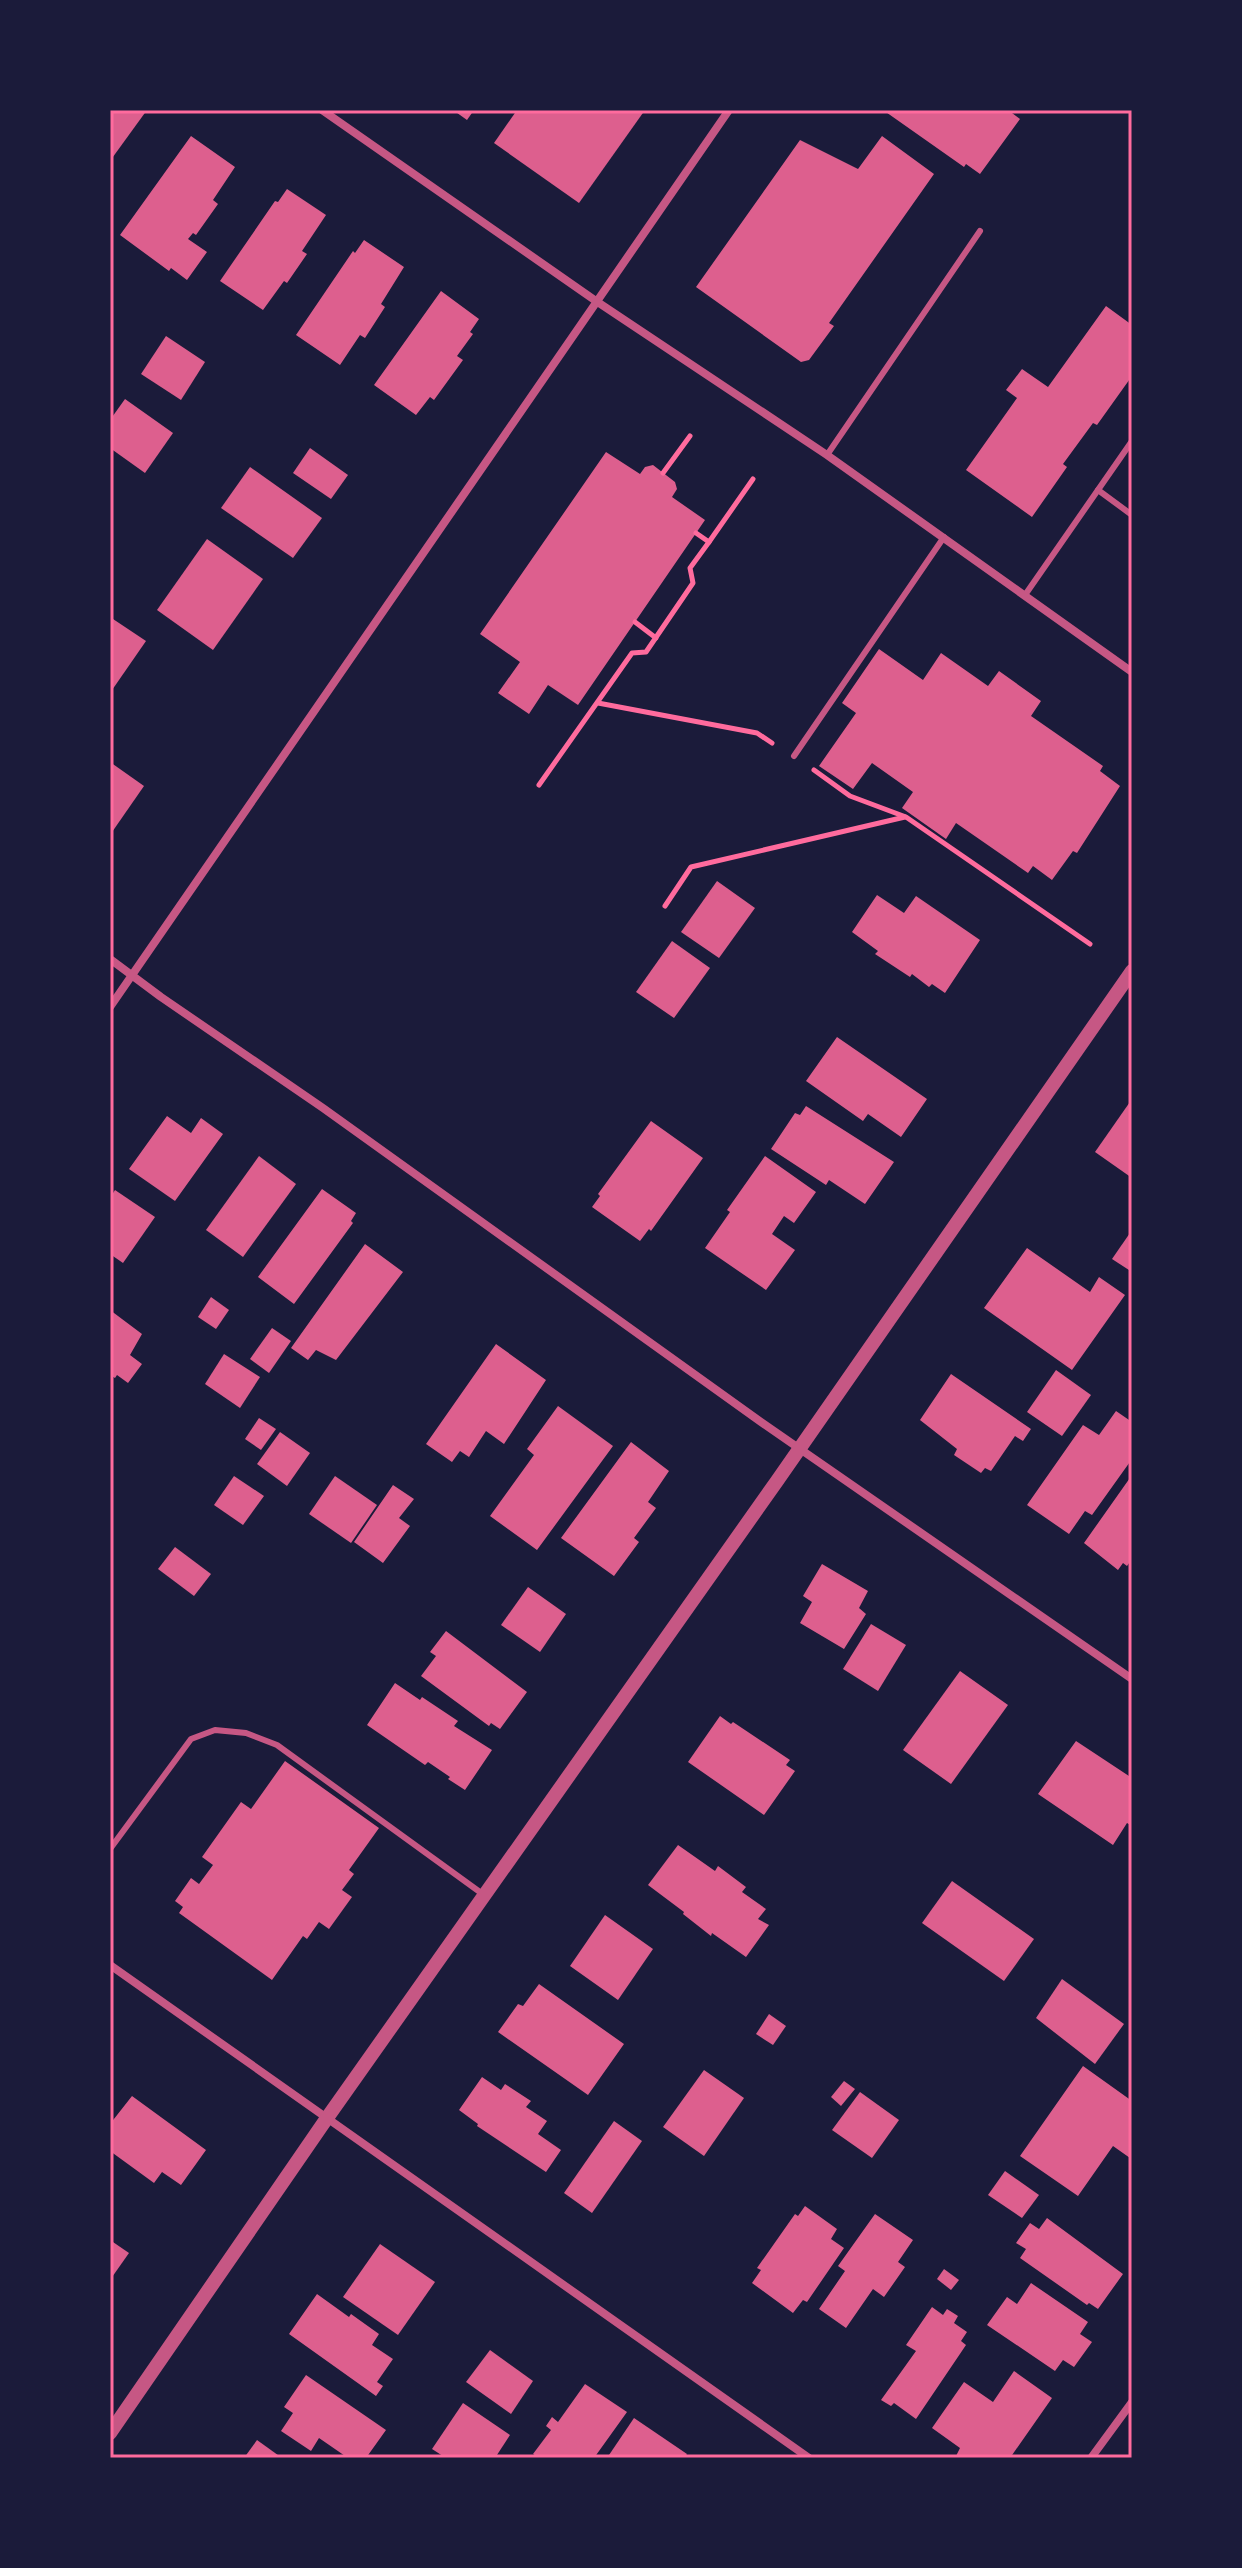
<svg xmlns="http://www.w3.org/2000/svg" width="1242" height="2568" viewBox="0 0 1242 2568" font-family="'DejaVu Sans',sans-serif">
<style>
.building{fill:#dd5f8e}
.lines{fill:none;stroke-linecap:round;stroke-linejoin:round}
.path{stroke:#ff6b9d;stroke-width:5}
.service{stroke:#c65784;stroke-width:6}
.minor{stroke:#c65784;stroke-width:8}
.tertiary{stroke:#c65784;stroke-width:14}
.neatline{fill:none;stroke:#ff6b9d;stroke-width:3}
</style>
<rect width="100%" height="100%" fill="#1b1b3a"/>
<!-- building -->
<g class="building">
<polygon points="110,110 147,110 110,161"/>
<polygon points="453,110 474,110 467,120"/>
<polygon points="517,110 645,110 579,203 494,143"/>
<polygon points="883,110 1008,110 1020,119 980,174 966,164 964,167"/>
<polygon points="191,136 235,167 213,200 218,204 196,235 193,233 188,239 207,252 187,280 171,268 169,271 120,235"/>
<polygon points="882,136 934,174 829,323 834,326 809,360 801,362 696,287 800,140 858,169"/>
<polygon points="287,189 326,215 302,251 307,254 287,283 284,281 263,310 220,281 275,201 278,202"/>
<polygon points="364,240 404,267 381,304 385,307 365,338 360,335 340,365 296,335 353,251 355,253"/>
<polygon points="441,291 479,319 470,332 473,334 457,356 463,360 434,400 430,397 416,415 374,385"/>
<polygon points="1106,306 1132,325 1132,376 1097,425 1093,423 1063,464 1067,467 1032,517 966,470 1017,398 1006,390 1022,369 1048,387"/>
<polygon points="166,336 205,362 181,400 141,374"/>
<polygon points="125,399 173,433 145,473 110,448 110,420"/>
<polygon points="310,448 348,475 331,499 293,473"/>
<polygon points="606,452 640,474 645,467 653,465 675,482 677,489 672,497 705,520 578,705 548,685 529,714 498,693 520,662 480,634"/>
<polygon points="250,467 322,518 293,558 221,508"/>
<polygon points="207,539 263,579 213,650 157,610"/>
<polygon points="110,617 146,641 110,693"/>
<polygon points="879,649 923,680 941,653 988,686 999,671 1041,701 1031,716 1103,766 1100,771 1120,786 1077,853 1073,851 1052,880 1033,866 1028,873 956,823 946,839 902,808 913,792 872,763 853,789 819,766 856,713 842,703"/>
<polygon points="110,762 144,786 110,835"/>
<polygon points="717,881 755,908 719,958 681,932"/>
<polygon points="877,895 904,913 916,896 980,940 945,993 932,984 929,987 912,974 910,977 875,954 878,951 852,932"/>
<polygon points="672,941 710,968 674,1018 636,992"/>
<polygon points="837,1037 927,1099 901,1137 868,1114 863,1121 806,1081"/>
<polygon points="1132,1099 1132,1178 1095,1152"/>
<polygon points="806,1106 894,1162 865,1204 829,1180 826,1185 771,1149 795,1113 800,1115"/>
<polygon points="167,1116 191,1133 201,1118 223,1134 175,1201 129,1169"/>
<polygon points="651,1121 703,1158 651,1231 649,1229 640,1241 592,1207 600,1196 598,1194"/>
<polygon points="259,1156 296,1184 243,1257 206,1230"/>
<polygon points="765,1156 816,1192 794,1223 784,1216 772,1234 795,1250 766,1290 705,1248 730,1212 727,1210"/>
<polygon points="322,1189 356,1213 351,1221 353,1223 294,1304 258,1277"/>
<polygon points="115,1190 155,1217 123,1263 110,1254 110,1198"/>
<polygon points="1132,1230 1132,1272 1112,1259"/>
<polygon points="365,1244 403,1272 336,1360 316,1350 308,1360 291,1348"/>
<polygon points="1027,1248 1090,1292 1099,1277 1125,1295 1072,1370 984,1308"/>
<polygon points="211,1297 229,1310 216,1329 198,1317"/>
<polygon points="110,1310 142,1334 130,1355 142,1364 128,1383 117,1375 115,1378 110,1375"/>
<polygon points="272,1328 291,1341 269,1373 250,1359"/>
<polygon points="496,1344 546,1380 504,1444 486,1431 469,1457 460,1451 452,1462 426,1444"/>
<polygon points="224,1354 260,1377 240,1408 205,1384"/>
<polygon points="1056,1370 1091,1395 1062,1436 1027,1412"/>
<polygon points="951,1374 1031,1429 1023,1441 1015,1436 991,1471 985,1468 981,1473 954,1455 957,1449 920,1420"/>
<polygon points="558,1406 613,1446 537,1550 490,1516 534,1455 527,1449"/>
<polygon points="1116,1411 1132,1422 1132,1453 1129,1457 1132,1459 1092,1515 1085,1511 1069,1534 1027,1505 1083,1425 1099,1435"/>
<polygon points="259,1418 276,1429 261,1450 245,1439"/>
<polygon points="280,1432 310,1453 287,1486 257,1464"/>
<polygon points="631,1442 669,1471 648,1502 656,1508 634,1538 639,1542 614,1576 561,1538"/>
<polygon points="1132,1475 1132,1559 1127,1566 1123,1563 1118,1570 1084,1543"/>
<polygon points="234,1476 264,1496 243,1525 214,1505"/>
<polygon points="335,1476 377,1505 351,1543 309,1514"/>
<polygon points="393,1485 414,1499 399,1518 410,1526 383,1563 354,1542"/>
<polygon points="175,1547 211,1574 194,1596 158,1569"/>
<polygon points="822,1564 868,1591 859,1608 866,1614 844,1649 800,1623 812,1602 803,1596"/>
<polygon points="528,1587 566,1614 540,1652 501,1625"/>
<polygon points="871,1624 906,1645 878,1691 843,1669"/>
<polygon points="446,1631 527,1692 500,1729 491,1723 489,1726 421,1676 436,1656 430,1652"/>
<polygon points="960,1671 1008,1705 951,1784 903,1750"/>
<polygon points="395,1683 420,1700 422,1697 458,1721 454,1726 492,1750 465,1790 448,1779 450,1777 428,1762 425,1765 367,1725"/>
<polygon points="720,1716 731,1724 733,1722 790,1760 786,1765 795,1771 764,1815 688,1762"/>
<polygon points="1076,1741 1132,1778 1132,1826 1127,1823 1113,1845 1038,1794"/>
<polygon points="285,1761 379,1828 349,1870 354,1874 342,1890 352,1897 329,1929 319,1922 307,1939 303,1936 272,1980 179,1913 183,1907 175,1901 191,1878 199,1884 213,1865 202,1857 241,1802 251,1809"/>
<polygon points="678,1845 715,1871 718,1866 746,1887 742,1892 766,1909 758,1919 769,1925 746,1957 712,1933 711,1936 683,1914 684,1912 648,1885"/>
<polygon points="952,1881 1034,1939 1004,1981 922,1923"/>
<polygon points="605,1915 653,1949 618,2000 570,1966"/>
<polygon points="1062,1979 1124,2024 1095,2064 1036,2018"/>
<polygon points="539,1984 624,2044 588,2095 498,2032 518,2004 523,2006"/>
<polygon points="769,2014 786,2026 773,2045 756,2034"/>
<polygon points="1083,2066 1132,2101 1132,2156 1130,2158 1113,2146 1078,2196 1020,2156"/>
<polygon points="704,2070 744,2098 704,2156 663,2127"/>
<polygon points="482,2077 501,2090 505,2084 531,2101 526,2107 547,2121 538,2134 561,2150 546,2172 477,2126 478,2124 459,2110"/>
<polygon points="844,2081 855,2089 841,2106 831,2097"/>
<polygon points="860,2092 899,2120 872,2158 832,2130"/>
<polygon points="132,2096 206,2150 181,2185 162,2172 154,2183 110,2151 110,2124"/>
<polygon points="614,2121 642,2141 592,2213 564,2193"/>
<polygon points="1005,2171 1039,2195 1022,2218 988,2195"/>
<polygon points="805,2206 837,2229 831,2239 844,2248 807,2302 803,2300 793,2313 752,2283 761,2270 757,2268 795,2214 798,2216"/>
<polygon points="875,2214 913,2240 898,2262 905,2267 884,2297 873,2289 846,2328 819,2309 845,2271 838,2266"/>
<polygon points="1047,2218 1123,2274 1098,2309 1089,2303 1087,2305 1020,2258 1026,2249 1016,2243 1030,2223 1039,2229"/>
<polygon points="110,2240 129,2253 110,2280"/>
<polygon points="380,2244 435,2282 398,2335 343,2297"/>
<polygon points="944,2269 959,2280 951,2290 937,2279"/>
<polygon points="1031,2283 1088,2322 1080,2334 1092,2342 1074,2367 1063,2360 1055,2371 987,2325 1007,2297 1017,2304"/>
<polygon points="317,2294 349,2317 351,2314 379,2334 372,2345 393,2359 377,2382 383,2386 376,2396 289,2334"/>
<polygon points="932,2307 943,2315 947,2309 958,2316 954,2323 967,2332 961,2341 966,2345 916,2419 894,2403 891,2406 881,2400 916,2351 906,2345"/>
<polygon points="490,2350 533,2381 511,2414 466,2382"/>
<polygon points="1014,2371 1052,2398 1010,2458 955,2458 960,2448 932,2428 964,2382 993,2402"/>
<polygon points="306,2375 386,2430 366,2458 348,2458 319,2438 311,2451 281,2431 293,2413 284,2407"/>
<polygon points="585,2384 627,2412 594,2458 539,2458 533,2454 551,2430 546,2426 552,2417 558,2422"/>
<polygon points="463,2403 510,2435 495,2458 446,2458 432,2449"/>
<polygon points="634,2418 687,2454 684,2458 607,2458"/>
<polygon points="257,2440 282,2458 244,2458"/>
</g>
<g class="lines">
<!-- path -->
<g class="path">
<polyline points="663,473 690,436"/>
<polyline points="696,533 709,542 753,479"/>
<polyline points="635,622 656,638"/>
<polyline points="598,703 757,733 772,743"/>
<polyline points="814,770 850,796 906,817 1090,944"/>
<polyline points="539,785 632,653 646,652 693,583 690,568 709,542"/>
<polyline points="665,906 691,867 905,817"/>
</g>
<!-- service -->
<g class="service">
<polyline points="827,455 980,231"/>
<polyline points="1098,490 1132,515"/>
<polyline points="1025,595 1132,441"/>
<polyline points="794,756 944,537"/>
<polyline points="110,1849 191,1739 215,1730 246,1733 277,1745 484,1895"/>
</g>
<!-- minor -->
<g class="minor">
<polyline points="322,110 596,301 827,455 1132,672"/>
<polyline points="110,959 161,997 323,1108 761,1422 1132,1679"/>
<polyline points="110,1007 729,110"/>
<polyline points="110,1965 809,2458"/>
<polyline points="1091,2458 1132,2402"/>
</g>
<!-- tertiary -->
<polyline class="tertiary" points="110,2433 327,2118 777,1481 1132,971"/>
</g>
<!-- border -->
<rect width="1242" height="2568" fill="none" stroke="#1b1b3a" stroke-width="224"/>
<rect x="112" y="112" width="1018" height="2344" class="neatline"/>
</svg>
